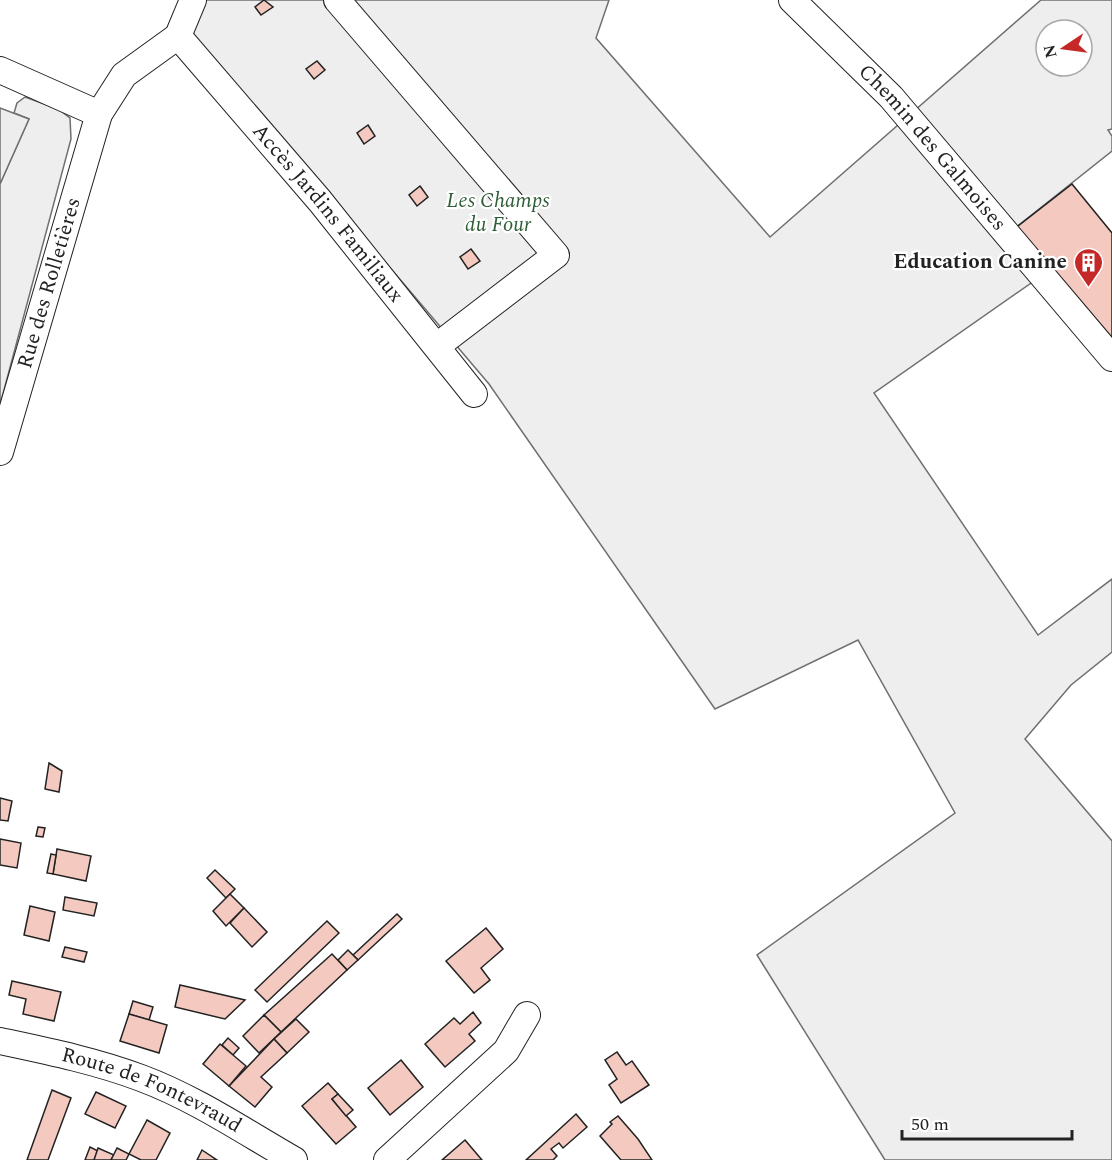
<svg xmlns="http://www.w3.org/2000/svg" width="1112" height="1160" viewBox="0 0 1112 1160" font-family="Spectral,serif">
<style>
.green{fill:#eee;stroke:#6f6f6f;stroke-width:1.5;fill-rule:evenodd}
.parking{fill:#ededed;stroke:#6f6f6f;stroke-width:1.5}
.building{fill:#f3c9c0;stroke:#222;stroke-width:1.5}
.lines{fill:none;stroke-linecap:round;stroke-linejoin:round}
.minor-casing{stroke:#222;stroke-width:28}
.minor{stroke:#fff;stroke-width:26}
.labels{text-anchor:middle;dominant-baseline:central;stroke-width:4.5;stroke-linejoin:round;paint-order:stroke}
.street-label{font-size:21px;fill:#222;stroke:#fff}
.park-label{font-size:21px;font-style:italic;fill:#2f5e38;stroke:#fff}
.poi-label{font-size:21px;font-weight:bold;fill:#222;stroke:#fff;text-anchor:end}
</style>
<rect width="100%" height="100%" fill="#fff"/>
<!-- green -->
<g class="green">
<path d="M 204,0 L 609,0 L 596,38 L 770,237 L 1041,0 L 1112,0 L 1112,129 L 1108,130 L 1112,136 L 1112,151 L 1014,229 L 1034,281 L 874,393 L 1038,635 L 1112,579 L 1112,652 L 1071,685 L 1025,739 L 1112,841 L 1112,1160 L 885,1160 L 757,955 L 955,813 L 858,640 L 715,709 L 489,384 L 193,36 L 186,33 ZM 1046,30 L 1082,30 L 1082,66 L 1046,66 Z"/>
<polygon points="25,97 58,109 70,118 71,139 0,405 0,184 29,119 14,113 17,103"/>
</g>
<!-- parking -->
<polygon class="parking" points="0,108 29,119 0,184"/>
<!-- building -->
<g class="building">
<polygon points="264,0 273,7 261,15 255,7"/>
<polygon points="317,61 325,70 314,79 306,69"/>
<polygon points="368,125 375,136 364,144 357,133"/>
<polygon points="1072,184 1112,233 1112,344 1014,229"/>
<polygon points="420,186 428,197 417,206 409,195"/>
<polygon points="471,249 480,261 468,269 460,257"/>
<polygon points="49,763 62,771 59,792 45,789"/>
<polygon points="0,798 12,801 8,821 0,820"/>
<polygon points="38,827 45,828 43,837 36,836"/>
<polygon points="0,839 21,843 17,868 0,865"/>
<polygon points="57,849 91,856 86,881 53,874"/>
<polygon points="51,854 56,855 53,874 47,873"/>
<polygon points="215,870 235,889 226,898 207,878"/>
<polygon points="230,894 244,908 226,926 213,911"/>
<polygon points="65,897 97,903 94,916 63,910"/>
<polygon points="30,906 55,912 49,941 24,935"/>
<polygon points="244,908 267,932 252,947 230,923"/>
<polygon points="397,914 402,919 358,960 353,955"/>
<polygon points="327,921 339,933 267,1002 255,990"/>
<polygon points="486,928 503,949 481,968 490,980 474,993 446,961"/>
<polygon points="65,947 87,952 84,962 62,957"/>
<polygon points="348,950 358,960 347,970 338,960"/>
<polygon points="332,954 347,970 281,1032 264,1015"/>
<polygon points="12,981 61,992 54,1021 23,1014 26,999 9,995"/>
<polygon points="180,985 245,1000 225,1019 175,1007"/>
<polygon points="133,1001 153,1007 149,1020 129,1014"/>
<polygon points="473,1012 481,1023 469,1034 475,1041 445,1067 425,1044 454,1018 460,1024"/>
<polygon points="129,1014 167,1025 159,1053 120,1041"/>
<polygon points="264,1015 281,1032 259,1053 243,1036"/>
<polygon points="296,1019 309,1032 287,1053 274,1039"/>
<polygon points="228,1038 239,1048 233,1055 222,1045"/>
<polygon points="274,1039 287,1053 261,1077 272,1087 255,1107 229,1086"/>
<polygon points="220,1044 246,1066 229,1086 203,1064"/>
<polygon points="617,1052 626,1065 632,1061 649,1085 621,1103 609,1085 617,1079 605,1060"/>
<polygon points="401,1060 423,1087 390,1115 368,1088"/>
<polygon points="328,1083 338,1094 332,1099 356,1127 336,1144 302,1106"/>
<polygon points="52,1090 71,1098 48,1160 27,1160"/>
<polygon points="96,1092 126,1106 115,1128 85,1114"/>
<polygon points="338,1094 353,1110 346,1116 332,1099"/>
<polygon points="576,1114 587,1127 563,1148 559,1143 551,1149 557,1156 553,1160 526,1160"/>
<polygon points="618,1116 638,1139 652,1160 621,1160 600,1136 612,1124 610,1122"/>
<polygon points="147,1120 170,1133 156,1160 141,1160 129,1154"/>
<polygon points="465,1140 482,1160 442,1160"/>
<polygon points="90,1147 98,1151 94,1160 85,1160"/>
<polygon points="98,1148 114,1155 111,1160 94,1160"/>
<polygon points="117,1148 129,1154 126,1160 111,1160"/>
<polygon points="202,1150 217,1160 197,1160"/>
</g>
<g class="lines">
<defs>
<g id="minor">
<polyline points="337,0 556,255 437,346"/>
<path id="s1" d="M 792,0 L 891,97 L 1112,358"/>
<path id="s2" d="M 178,36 L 320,201 L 474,394"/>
<polyline points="0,70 99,114"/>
<path id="s3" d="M 0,452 L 99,114 L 124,75 L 178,36 L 193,0"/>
<path id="s4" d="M 0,1041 C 47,1051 96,1061 141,1078 C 195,1098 245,1132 294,1160"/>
<polyline points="387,1160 506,1051 527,1015"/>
</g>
</defs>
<!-- minor casing -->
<use href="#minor" class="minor-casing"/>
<!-- minor -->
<use href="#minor" class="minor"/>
</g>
<!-- icons -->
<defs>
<symbol id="building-pin" viewBox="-11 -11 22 30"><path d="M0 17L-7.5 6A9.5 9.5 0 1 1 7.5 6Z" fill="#c62828" stroke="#fff"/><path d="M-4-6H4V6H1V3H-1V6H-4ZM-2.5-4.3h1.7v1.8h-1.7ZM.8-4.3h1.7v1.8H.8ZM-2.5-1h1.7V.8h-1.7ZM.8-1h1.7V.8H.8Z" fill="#fff"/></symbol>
</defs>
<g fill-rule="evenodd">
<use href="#building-pin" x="1072" y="246" width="33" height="45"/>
</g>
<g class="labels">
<!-- street labels -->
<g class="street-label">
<text stroke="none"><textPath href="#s1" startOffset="204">Chemin des Galmoises</textPath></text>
<text stroke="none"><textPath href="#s2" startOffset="232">Accès Jardins Familiaux</textPath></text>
<text stroke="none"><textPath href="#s3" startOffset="176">Rue des Rolletières</textPath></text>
<text stroke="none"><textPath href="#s4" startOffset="160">Route de Fontevraud</textPath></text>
</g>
<!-- park labels -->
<g class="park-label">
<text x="498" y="201">Les Champs<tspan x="498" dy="24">du Four</tspan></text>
</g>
<!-- poi labels -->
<g class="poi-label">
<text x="1067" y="262">Education Canine</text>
</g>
</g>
<!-- north arrow -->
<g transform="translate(1064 48) rotate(257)"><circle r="28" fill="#ffffff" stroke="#a7a7a7" stroke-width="1.5"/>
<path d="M0-4.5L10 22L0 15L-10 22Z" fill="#c62828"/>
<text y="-9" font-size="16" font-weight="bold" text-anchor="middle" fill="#222222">N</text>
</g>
<!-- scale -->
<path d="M902 1130v9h170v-9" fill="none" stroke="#222222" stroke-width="3"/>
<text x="911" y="1130" font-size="18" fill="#222222" stroke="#ffffff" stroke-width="4.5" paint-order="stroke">50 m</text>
</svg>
